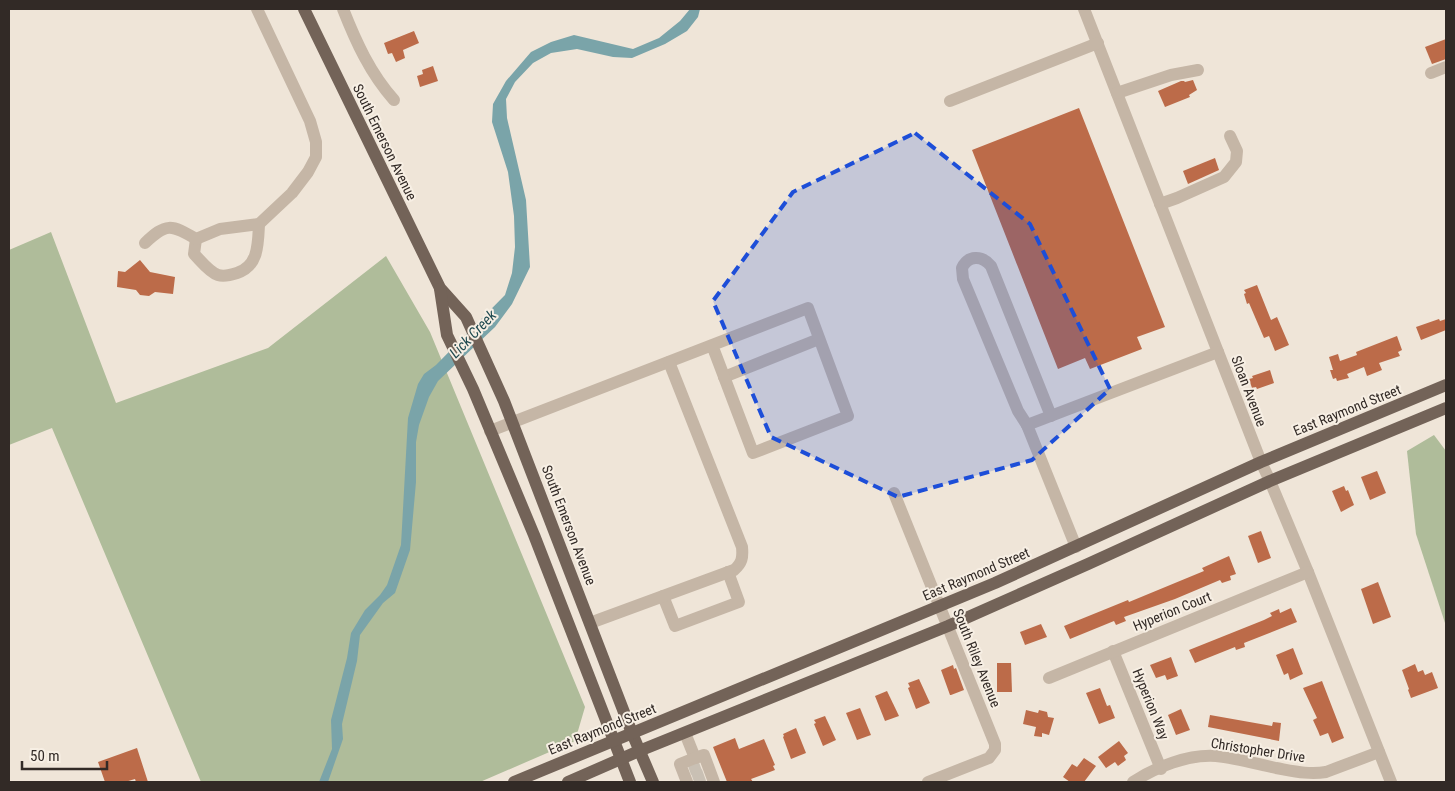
<svg xmlns="http://www.w3.org/2000/svg" width="1455" height="791" viewBox="0 0 1455 791" font-family="'Roboto Condensed',sans-serif">
<style>
.green{fill:#afbc9a}
.water{fill:#7aa4a9}
.building{fill:#bc6b49}
.lines{fill:none;stroke-linecap:round;stroke-linejoin:round}
.minor-tunnel{stroke:#c9c0b4;stroke-width:12;stroke-dasharray:12 6;stroke-linecap:butt}
.minor{stroke:#c5b6a6;stroke-width:12}
.major{stroke:#736358;stroke-width:12}
.marked{fill:#1d4ed8;fill-opacity:0.2;stroke:#1d4ed8;stroke-width:4;stroke-dasharray:10 6;stroke-linejoin:round}
.labels{text-anchor:middle;dominant-baseline:central;stroke-width:4;stroke-linejoin:round;paint-order:stroke}
.street-label{font-size:14px;fill:#322a26;stroke:#f7efe4}
.water-label{font-size:15px;font-style:italic;fill:#1f4a50;stroke:#f7efe4}
</style>
<rect width="100%" height="100%" fill="#efe5d8"/>
<!-- green -->
<g class="green">
<polygon points="51,232 116,403 268,348 386,256 430,332 585,707 575,741 480,782 201,782 52,428 9,445 9,250"/>
<polygon points="1434,435 1446,451 1446,626 1416,534 1407,451"/>
</g>
<!-- water -->
<polygon class="water" points="690,9 700,9 698,17 687,31 665,44 632,58 613,57 577,49 551,53 533,63 515,82 506,99 507,118 526,200 530,267 512,304 495,327 438,381 429,397 419,425 416,442 416,482 410,550 395,593 383,603 360,635 357,661 342,724 343,739 328,782 319,782 332,749 331,720 347,658 351,633 365,610 380,595 387,585 401,545 408,418 418,384 424,374 436,365 505,295 512,273 515,247 514,216 508,172 492,122 493,104 506,81 531,52 551,42 574,35 633,49 659,38 680,21"/>
<!-- building -->
<g class="building">
<polygon points="414,31 419,43 403,50 405,58 396,62 392,53 388,54 384,43"/>
<polygon points="1446,39 1446,59 1432,64 1425,47"/>
<polygon points="433,66 438,81 420,87 417,76 423,74 422,70"/>
<polygon points="1193,80 1197,90 1189,95 1190,97 1165,107 1158,91 1181,81 1184,81 1185,82"/>
<polygon points="1079,108 1165,327 1137,337 1142,349 1090,369 1085,358 1058,369 972,150"/>
<polygon points="1215,158 1219,170 1188,184 1183,171"/>
<polygon points="140,260 150,272 175,277 173,294 155,292 149,296 140,295 136,290 117,287 118,271 125,272"/>
<polygon points="1257,285 1271,320 1277,317 1289,345 1275,351 1269,336 1264,338 1249,303 1247,304 1244,294 1246,293 1244,290"/>
<polygon points="1439,319 1440,321 1446,319 1446,330 1421,340 1416,327"/>
<polygon points="1397,336 1402,350 1398,352 1400,356 1379,363 1382,370 1367,376 1364,367 1347,374 1349,378 1337,381 1336,378 1333,379 1330,370 1333,370 1329,357 1338,354 1340,361 1357,355 1356,352"/>
<polygon points="1270,370 1274,383 1257,389 1256,387 1252,388 1249,379 1253,378 1252,376"/>
<polygon points="1377,471 1386,493 1370,500 1361,477"/>
<polygon points="1344,486 1346,491 1348,490 1354,505 1341,512 1332,491"/>
<polygon points="1261,531 1271,558 1258,563 1248,536"/>
<polygon points="1229,556 1236,574 1230,576 1231,580 1222,583 1220,580 1175,599 1124,617 1126,621 1116,625 1114,621 1070,639 1064,626 1128,600 1129,602 1204,571 1202,568"/>
<polygon points="1378,582 1391,617 1373,624 1361,589"/>
<polygon points="1291,608 1297,622 1244,643 1245,647 1236,650 1235,647 1195,663 1189,650 1264,620 1272,616 1270,613 1279,609 1280,613"/>
<polygon points="1041,624 1047,637 1025,645 1020,632"/>
<polygon points="1293,648 1303,674 1290,680 1288,673 1284,675 1276,655"/>
<polygon points="1171,657 1178,676 1167,680 1165,675 1156,678 1150,665"/>
<polygon points="997,663 1011,663 1012,692 997,692"/>
<polygon points="1415,664 1418,672 1423,670 1425,675 1432,672 1438,688 1411,698 1408,690 1409,689 1402,670"/>
<polygon points="953,665 954,669 956,668 964,690 951,695 950,695 941,670"/>
<polygon points="919,679 930,703 916,709 908,688 910,687 908,683"/>
<polygon points="1322,681 1344,738 1332,743 1328,733 1320,736 1318,731 1313,720 1317,718 1303,688"/>
<polygon points="1100,688 1107,706 1110,705 1115,718 1099,724 1086,693"/>
<polygon points="887,691 899,716 885,721 875,696"/>
<polygon points="860,708 871,735 857,740 846,713"/>
<polygon points="1181,709 1190,730 1176,735 1168,715"/>
<polygon points="1026,710 1038,713 1039,710 1047,712 1048,717 1054,718 1049,735 1042,733 1042,737 1034,736 1036,727 1023,724"/>
<polygon points="1210,715 1272,726 1273,722 1281,723 1279,741 1208,727"/>
<polygon points="825,716 836,740 823,746 814,724 816,723 814,720"/>
<polygon points="796,728 806,753 791,759 783,737 784,736 783,734"/>
<polygon points="735,738 739,749 764,739 775,765 773,766 775,770 751,779 753,782 727,782 713,747"/>
<polygon points="1119,741 1128,753 1124,756 1126,760 1118,766 1115,762 1106,768 1098,757"/>
<polygon points="137,748 148,782 136,782 135,779 125,782 105,782 98,762"/>
<polygon points="1084,758 1096,766 1084,782 1070,782 1063,777 1072,764 1077,767"/>
</g>
<g class="lines">
<!-- minor-tunnel -->
<g class="minor-tunnel">
<polyline points="689,769 700,765"/>
<polyline points="693,779 704,775"/>
</g>
<!-- minor -->
<g class="minor">
<path d="M 343,9 C 356,42 370,73 394,100"/>
<polyline points="1084,9 1261,462 1270,481 1308,572 1391,782"/>
<polyline points="1431,73 1446,67"/>
<polyline points="1117,93 1171,75 1198,70"/>
<polyline points="950,101 1098,43"/>
<polyline points="1160,204 1177,198 1224,177 1236,162 1237,151 1230,136"/>
<path d="M 196,239 L 194,254 C 201,261 209,272 218,275 C 224,277 231,275 237,273 C 259,266 258,243 259,224"/>
<path d="M 145,243 C 166,223 171,224 196,239 L 220,229 L 259,224 L 292,193 L 308,172 L 316,157 L 316,142 L 310,121 L 257,9"/>
<polyline points="724,377 819,339"/>
<path d="M 1051,416 L 991,266 C 982,255 968,255 962,268 L 963,279 L 1018,411 L 1027,425 L 1076,547"/>
<polyline points="1027,425 1218,352"/>
<path d="M 490,431 C 596,390 701,349 808,308 L 848,416 L 753,453 L 712,345"/>
<polyline points="894,493 995,744 995,750 989,758 928,782"/>
<polyline points="663,596 675,626 739,602 728,572"/>
<path d="M 590,623 L 734,570 C 742,563 743,558 742,547 L 669,362"/>
<polyline points="1113,651 1161,769"/>
<polyline points="1049,678 1308,572"/>
<polyline points="685,733 695,758 680,764 687,782"/>
<polyline points="695,758 704,755 714,782"/>
<path d="M 1133,782 C 1156,767 1188,754 1216,756 C 1236,758 1257,764 1276,768 C 1293,771 1309,775 1326,772 L 1379,752"/>
</g>
<!-- major -->
<g class="major">
<polyline points="304,9 440,288 466,317 504,401 632,733 653,782"/>
<polyline points="440,289 447,335 473,389 534,535 630,782"/>
<polyline points="514,782 995,583 1261,462 1446,385"/>
<polyline points="568,782 639,751 948,626 1088,564 1270,481 1446,408"/>
</g>
</g>
<!-- marked area -->
<path class="marked" d="M 915,133 L 1030,224 L 1110,389 L 1032,460 L 898,497 L 771,437 L 713,301 L 793,192 Z"/>
<g class="labels">
<!-- street labels -->
<g class="street-label">
<text transform="translate(385 142) rotate(64)">South Emerson Avenue</text>
<text transform="translate(1249 391) rotate(69)">Sloan Avenue</text>
<text transform="translate(1347 410) rotate(-22)">East Raymond Street</text>
<text transform="translate(569 525) rotate(69)">South Emerson Avenue</text>
<text transform="translate(976 574) rotate(-23)">East Raymond Street</text>
<text transform="translate(1172 611) rotate(-22)">Hyperion Court</text>
<text transform="translate(977 658) rotate(68)">South Riley Avenue</text>
<text transform="translate(1151 704) rotate(68)">Hyperion Way</text>
<text transform="translate(602 729) rotate(-22)">East Raymond Street</text>
<text transform="translate(1258 750) rotate(9)">Christopher Drive</text>
</g>
<!-- water labels -->
<g class="water-label">
<text transform="translate(473 334) rotate(-46)">Lick Creek</text>
</g>
</g>
<!-- border -->
<rect width="1455" height="791" fill="none" stroke="#322a26" stroke-width="20"/>
<!-- scale -->
<path d="M22 761v8h85v-8" fill="none" stroke="#322a26" stroke-width="2.5"/>
<text x="30" y="761" font-size="15" fill="#322a26" stroke="#f7efe4" stroke-width="4" paint-order="stroke">50 m</text>
</svg>
